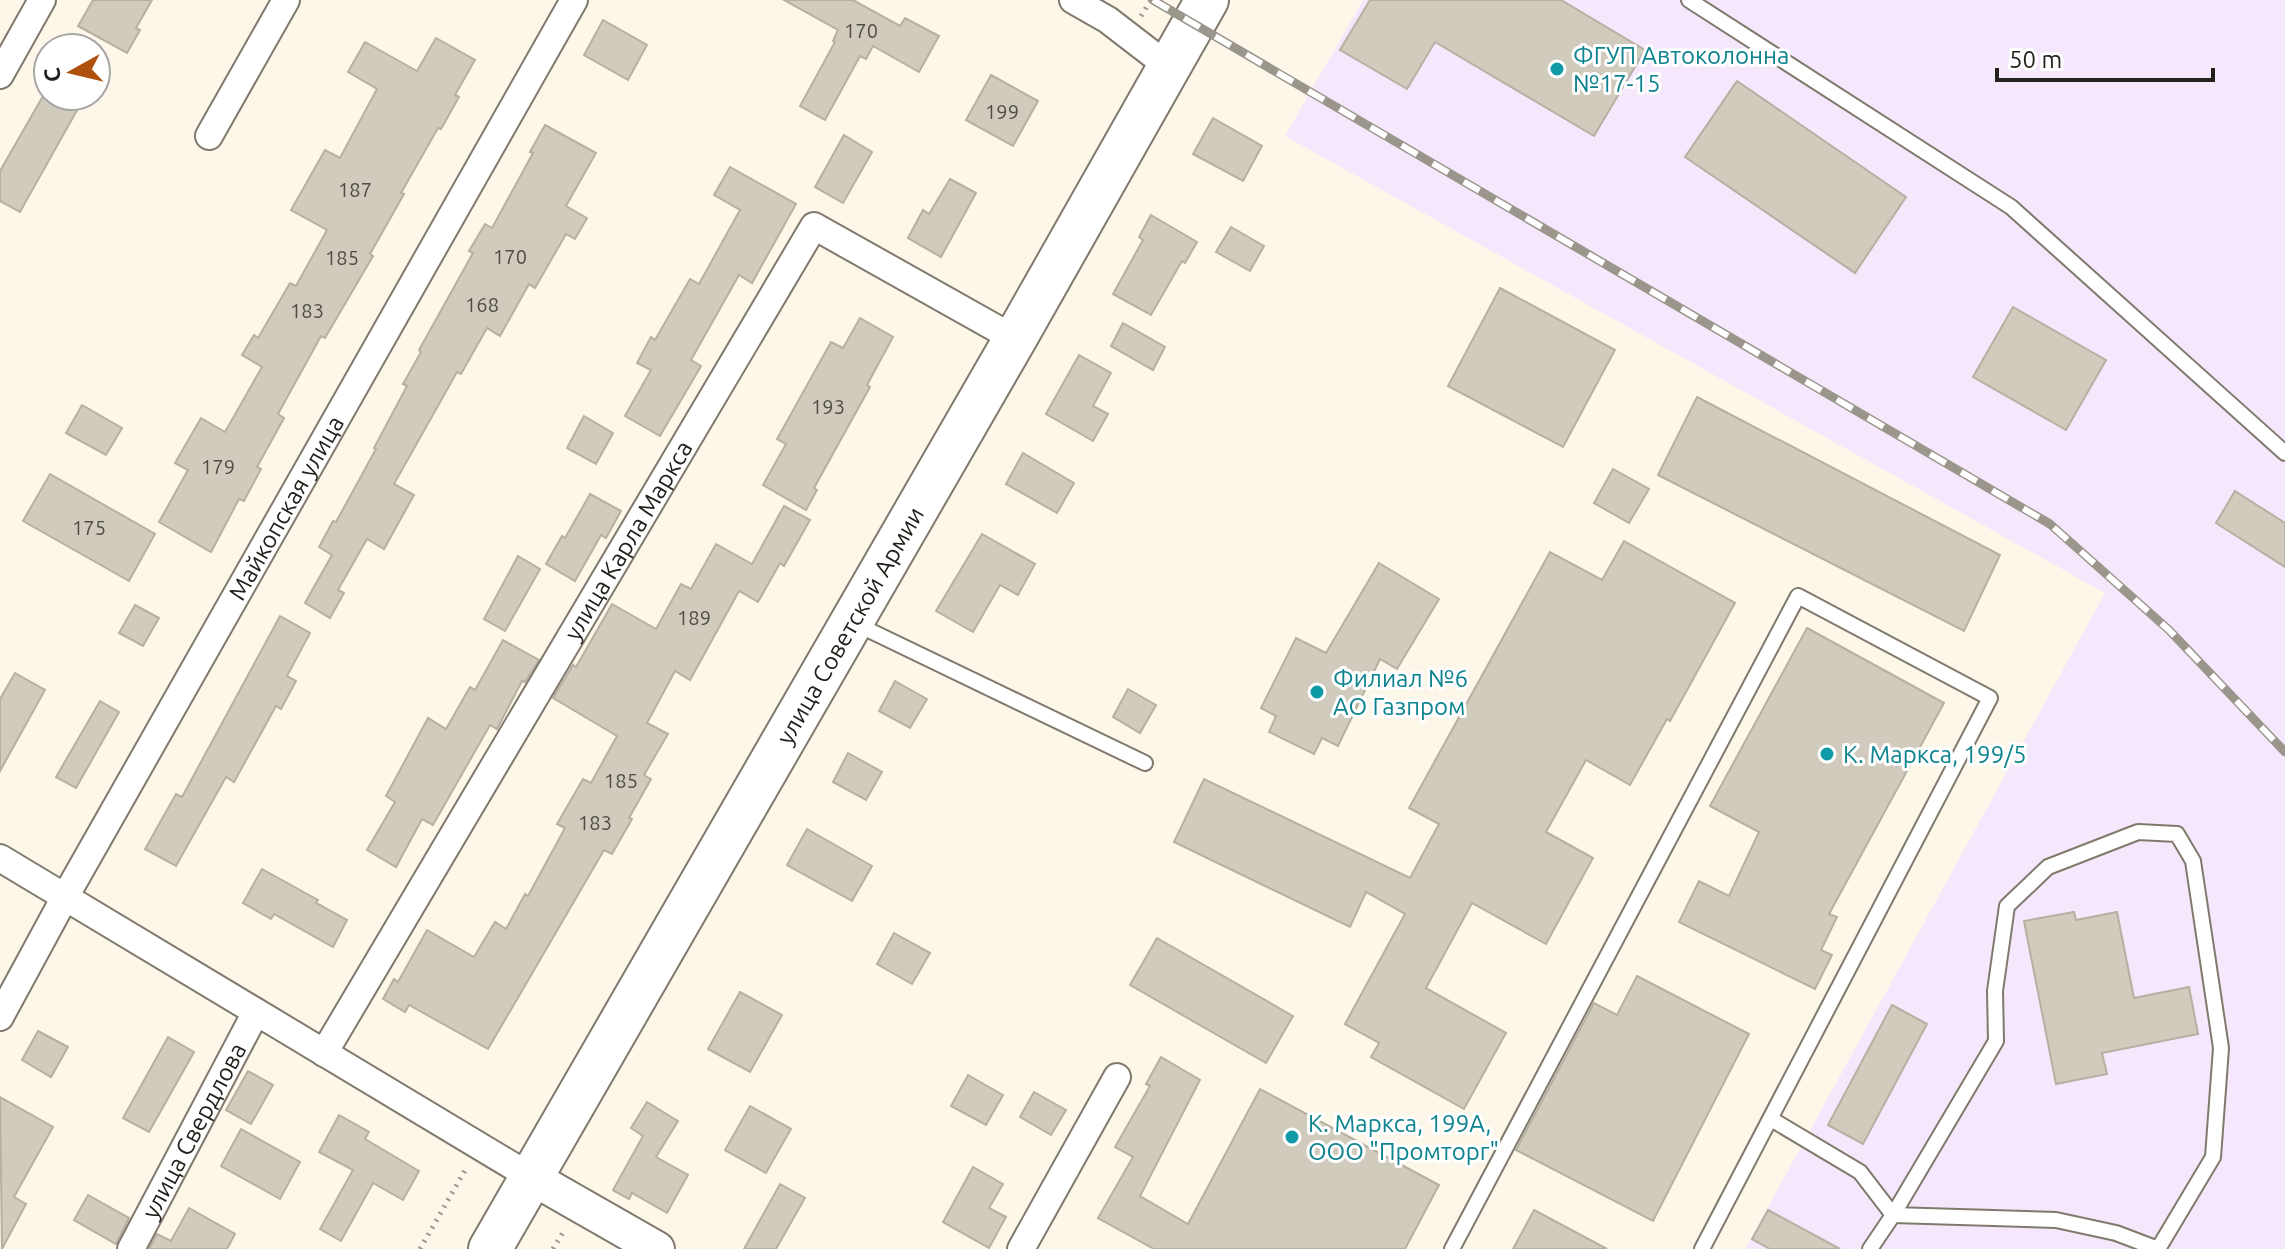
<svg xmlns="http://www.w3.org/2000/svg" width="2285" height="1249" viewBox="0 0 2285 1249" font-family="Ubuntu,sans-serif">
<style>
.industrial{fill:#f5e8fc}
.building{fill:#d1cbbd;stroke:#b6b0a3;stroke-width:2}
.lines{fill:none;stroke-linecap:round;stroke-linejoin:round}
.service-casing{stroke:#807a6d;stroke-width:18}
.minor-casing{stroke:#807a6d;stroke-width:30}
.tertiary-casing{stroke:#807a6d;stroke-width:38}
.primary-casing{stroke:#807a6d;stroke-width:46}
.path{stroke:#9d988e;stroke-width:5;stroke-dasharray:2 6;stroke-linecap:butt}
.service{stroke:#fff;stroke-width:14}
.minor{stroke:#fff;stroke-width:26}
.tertiary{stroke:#fff;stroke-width:34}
.primary{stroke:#fff;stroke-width:42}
.rail-casing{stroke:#9a968c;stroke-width:9}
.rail{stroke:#fff;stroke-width:6;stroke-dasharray:18;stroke-linecap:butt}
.culture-dot{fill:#0f9aa8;stroke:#fff;stroke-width:3}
.labels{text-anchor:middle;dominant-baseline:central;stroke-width:6;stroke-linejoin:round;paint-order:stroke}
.number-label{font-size:20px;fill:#4e4c44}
.culture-label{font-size:24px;fill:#0d838f;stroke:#fff;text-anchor:start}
.street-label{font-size:24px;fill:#23211c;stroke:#fff}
</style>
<rect width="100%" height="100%" fill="#fdf7e9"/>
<!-- industrial -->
<polygon class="industrial" points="1363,0 2285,0 2285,1249 1745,1249 2105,593 1285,136"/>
<!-- building -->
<g class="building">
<polygon points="93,0 152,0 136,28 140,30 127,53 78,26"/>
<polygon points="784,0 853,0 900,26 905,18 939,36 919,72 873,46 866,59 860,56 825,120 800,106 835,42 833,41 838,30"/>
<polygon points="1370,0 1561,0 1645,50 1594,136 1435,42 1407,89 1340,50"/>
<polygon points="603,20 647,45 628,80 584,55"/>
<polygon points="436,38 475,60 455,95 459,97 441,129 438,128 401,193 404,194 370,254 373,256 325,338 321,336 278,414 284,418 257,467 261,469 244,501 239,499 211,552 159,522 188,470 175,463 201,418 225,432 262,367 242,355 254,335 258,338 290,283 296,286 327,230 291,210 325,150 340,158 377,89 348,72 365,42 417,71"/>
<polygon points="991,75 1038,101 1013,146 966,120"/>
<polygon points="1737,81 1906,197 1855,273 1685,157"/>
<polygon points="43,96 85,96 20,212 0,201 0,171"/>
<polygon points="1213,118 1262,146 1243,181 1193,154"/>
<polygon points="545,125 596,153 566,206 587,218 575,239 566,234 535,288 529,284 500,336 487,328 461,374 457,372 394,484 414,495 384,549 367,539 338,590 344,593 330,618 305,603 332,555 319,547 333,521 336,522 376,449 374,448 407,386 403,384 421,352 419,350 473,253 469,251 485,224 492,228 533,153 530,152"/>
<polygon points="844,135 872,152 843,203 815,187"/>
<polygon points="730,167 796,204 752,283 739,275 691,360 701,366 660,436 625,416 651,370 637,363 651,337 655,340 690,279 699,284 740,210 714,195"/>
<polygon points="950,179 976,193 941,257 908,238 923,210 929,214"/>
<polygon points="1151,215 1197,242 1185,263 1182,261 1151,315 1113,294 1143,240 1139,237"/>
<polygon points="1231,227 1264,246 1250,271 1216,252"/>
<polygon points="1500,288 1615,350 1563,447 1448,386"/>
<polygon points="2013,307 2106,360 2066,430 1973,377"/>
<polygon points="860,318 893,337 867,385 870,387 814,488 817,490 806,510 763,485 786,444 777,439 831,342 843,348"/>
<polygon points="1123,323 1165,347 1153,370 1111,346"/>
<polygon points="1079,355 1111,373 1093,406 1108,414 1093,441 1046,414"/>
<polygon points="1697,397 2000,555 1964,631 1658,475"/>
<polygon points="82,405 122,428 106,455 66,433"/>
<polygon points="584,416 613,433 596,464 567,448"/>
<polygon points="1023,453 1074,483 1057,513 1006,484"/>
<polygon points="1613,469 1649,489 1629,523 1594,503"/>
<polygon points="50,474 155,534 129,581 23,521"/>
<polygon points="2235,491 2285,523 2285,567 2216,523"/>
<polygon points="590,494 621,511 606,538 601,535 575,581 546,564 562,536 565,538"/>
<polygon points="784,506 810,520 784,566 780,563 758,602 739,591 690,680 675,671 647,723 668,734 644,775 651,779 629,818 632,819 612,854 604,850 488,1049 409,1005 405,1012 383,999 394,979 398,982 427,930 474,957 495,922 506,929 525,894 528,896 565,828 557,824 583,779 591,783 617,736 553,698 573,665 576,667 612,604 656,629 681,584 691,589 716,544 752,564"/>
<polygon points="982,534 1035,564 1018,595 1000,585 973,632 936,611"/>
<polygon points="1624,541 1735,603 1670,721 1667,719 1630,785 1586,760 1546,832 1593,858 1546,944 1472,903 1426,988 1506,1033 1464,1109 1371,1057 1379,1043 1345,1024 1405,914 1366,892 1350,927 1174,842 1204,779 1410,878 1439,824 1409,808 1550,552 1602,580"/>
<polygon points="518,556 540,569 505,631 484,619"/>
<polygon points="1379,563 1439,599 1397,669 1380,659 1338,746 1322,738 1314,754 1269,732 1276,716 1261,708 1296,638 1326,653"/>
<polygon points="135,605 159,618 143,646 119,633"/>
<polygon points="280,616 310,633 287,676 296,681 281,709 276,706 234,782 226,777 176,866 145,849 176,794 182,797"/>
<polygon points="1807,628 1944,703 1829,914 1837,917 1821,950 1832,955 1815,989 1679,922 1699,881 1729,896 1759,832 1710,806"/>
<polygon points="503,640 539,660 525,682 522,681 497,729 490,725 433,825 422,819 396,867 367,850 395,802 386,796 428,718 446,729 470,687 475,690"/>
<polygon points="15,673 45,690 0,771 0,699"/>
<polygon points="895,681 927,699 910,728 879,711"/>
<polygon points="1128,689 1156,705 1140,733 1113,717"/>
<polygon points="100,701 119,712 76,788 56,777"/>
<polygon points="848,753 882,772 866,800 833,782"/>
<polygon points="807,829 872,866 852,901 787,865"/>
<polygon points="262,869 318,900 316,903 347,920 333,947 274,914 271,919 243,903"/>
<polygon points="2074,912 2076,920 2117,912 2134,998 2189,987 2198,1034 2102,1053 2107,1074 2056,1084 2024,921"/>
<polygon points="894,933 930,953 912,984 877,964"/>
<polygon points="1157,938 1293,1016 1266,1063 1130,985"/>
<polygon points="1637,976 1749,1034 1653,1221 1516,1150 1594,1003 1617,1015"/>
<polygon points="740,992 782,1015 750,1072 708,1049"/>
<polygon points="1892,1005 1927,1024 1863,1144 1828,1125"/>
<polygon points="38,1031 68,1047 51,1077 22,1060"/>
<polygon points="168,1037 194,1052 149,1132 123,1118"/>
<polygon points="1161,1057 1200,1080 1140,1196 1188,1224 1260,1089 1439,1185 1405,1249 1154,1249 1098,1218 1133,1157 1115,1147 1150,1086 1146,1084"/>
<polygon points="248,1071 273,1085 251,1124 226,1110"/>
<polygon points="968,1075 1003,1095 986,1125 951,1106"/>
<polygon points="1034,1092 1066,1110 1051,1135 1020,1117"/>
<polygon points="0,1097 53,1127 14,1197 26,1204 2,1249"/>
<polygon points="647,1102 678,1121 656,1157 688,1175 667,1213 632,1193 629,1199 613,1190 643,1136 631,1128"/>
<polygon points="750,1106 791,1129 766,1173 725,1150"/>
<polygon points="339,1115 369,1132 365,1139 419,1171 403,1200 373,1183 341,1241 320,1229 353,1170 319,1152"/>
<polygon points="241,1129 300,1162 280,1199 221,1166"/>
<polygon points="973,1167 1003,1184 989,1208 1006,1217 989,1248 943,1222"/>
<polygon points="780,1184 805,1198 776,1249 744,1249"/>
<polygon points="88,1195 129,1218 116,1244 74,1220"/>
<polygon points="189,1208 235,1234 227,1249 149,1249 157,1234 171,1241"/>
<polygon points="1534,1210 1607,1249 1513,1249"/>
<polygon points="1768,1210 1840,1249 1770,1249 1752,1239"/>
</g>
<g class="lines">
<defs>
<g id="service">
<polyline points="1689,0 2011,207 2285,453"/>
<polyline points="854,623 1145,763"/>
<polyline points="1771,1119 1860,1172 1893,1215"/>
<polyline points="1893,1215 2056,1220 2116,1233 2158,1249"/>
<polyline points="1452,1249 1798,596 1990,698 1702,1249"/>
<polyline points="1870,1249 1893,1215 1996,1041 1995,991 2007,906 2048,867 2138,832 2177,834 2193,861 2221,1048 2213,1157 2158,1249"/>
</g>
<g id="minor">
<polyline points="1073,0 1108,20 1169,67"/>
<polyline points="0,75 42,0"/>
<polyline points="209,136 286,0"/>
<polyline points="0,858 531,1177"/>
<path id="s1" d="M 0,1017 L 65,897 L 574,0"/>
<path id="s2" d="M 324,1053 L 814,226 L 1015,339"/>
<path id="s3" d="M 131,1249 L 256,1012"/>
<polyline points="1021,1249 1117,1077"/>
</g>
<polyline id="tertiary" points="531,1177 657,1249"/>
<g id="primary">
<path id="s4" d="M 490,1249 L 1015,339 L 1207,0"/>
</g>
</defs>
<!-- service casing -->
<use href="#service" class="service-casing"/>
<!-- minor casing -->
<use href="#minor" class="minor-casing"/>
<!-- tertiary casing -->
<use href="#tertiary" class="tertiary-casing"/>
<!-- primary casing -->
<use href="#primary" class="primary-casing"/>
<!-- path -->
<g class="path">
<polyline points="1141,16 1151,0"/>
<polyline points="420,1249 467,1167"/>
<polyline points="553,1249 565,1229"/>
</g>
<!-- service -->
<use href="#service" class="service"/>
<!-- minor -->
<use href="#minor" class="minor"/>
<!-- tertiary -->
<use href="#tertiary" class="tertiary"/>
<!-- primary -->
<use href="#primary" class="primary"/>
<defs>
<polyline id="rail" points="1153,0 2050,524 2169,630 2285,752"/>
</defs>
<!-- rail casing -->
<use href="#rail" class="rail-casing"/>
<!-- rail -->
<use href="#rail" class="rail"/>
</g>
<!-- markers -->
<g class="culture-dot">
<circle cx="1557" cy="69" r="8"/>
<circle cx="1317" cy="692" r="8"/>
<circle cx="1827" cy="754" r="8"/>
<circle cx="1292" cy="1137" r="8"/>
</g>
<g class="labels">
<!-- number labels -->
<g class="number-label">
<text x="861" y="30">170</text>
<text x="1002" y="111">199</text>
<text x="355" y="189">187</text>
<text x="510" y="256">170</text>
<text x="342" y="257">185</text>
<text x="482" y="304">168</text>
<text x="307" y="310">183</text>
<text x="828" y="406">193</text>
<text x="218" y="466">179</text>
<text x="89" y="527">175</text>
<text x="694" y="617">189</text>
<text x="621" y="780">185</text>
<text x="595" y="822">183</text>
</g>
<!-- culture labels -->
<g class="culture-label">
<text x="1573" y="55">ФГУП Автоколонна<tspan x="1573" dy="28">№17-15</tspan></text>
<text x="1333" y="678">Филиал №6<tspan x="1333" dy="28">АО Газпром</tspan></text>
<text x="1843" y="754">К. Маркса, 199/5</text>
<text x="1308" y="1123">К. Маркса, 199А,<tspan x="1308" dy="28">ООО "Промторг"</tspan></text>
</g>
<!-- street labels -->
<g class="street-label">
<text stroke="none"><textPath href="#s1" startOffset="584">Майкопская улица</textPath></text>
<text stroke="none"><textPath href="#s2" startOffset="596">улица Карла Маркса</textPath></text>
<text stroke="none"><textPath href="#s4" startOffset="720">улица Советской Армии</textPath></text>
<text stroke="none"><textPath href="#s3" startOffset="134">улица Свердлова</textPath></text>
</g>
</g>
<!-- north arrow -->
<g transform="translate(72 72) rotate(262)"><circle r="38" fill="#ffffff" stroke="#a7a6a4" stroke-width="2"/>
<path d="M0-6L14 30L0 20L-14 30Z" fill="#b0500d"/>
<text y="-12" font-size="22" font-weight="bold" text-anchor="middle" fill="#23211c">С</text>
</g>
<!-- scale -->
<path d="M1997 68v12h216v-12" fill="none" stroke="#23211c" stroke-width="4"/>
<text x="2009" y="68" font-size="24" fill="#23211c" stroke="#ffffff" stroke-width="6" paint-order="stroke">50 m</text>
</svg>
